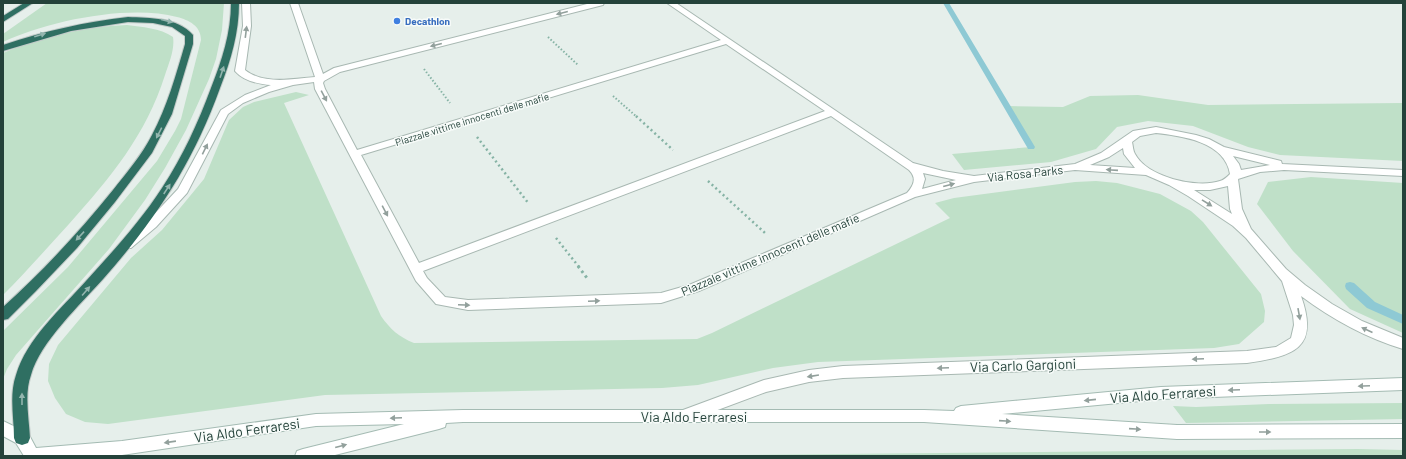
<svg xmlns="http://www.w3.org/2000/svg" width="1406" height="459" viewBox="0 0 1406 459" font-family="Barlow,sans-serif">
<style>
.green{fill:#bfe0c8}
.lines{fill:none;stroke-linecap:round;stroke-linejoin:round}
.stream{fill:#8ec9d4;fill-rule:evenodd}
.lane-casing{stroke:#a8b8b2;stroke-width:2}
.secondary-casing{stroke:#a4bbb3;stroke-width:2}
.highway-casing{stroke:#c2cac8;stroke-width:2}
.path-far2{stroke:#86b3a5;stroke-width:2;stroke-dasharray:1.5 2;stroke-linecap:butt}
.path-far1{stroke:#86b3a5;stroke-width:2.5;stroke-dasharray:2 3;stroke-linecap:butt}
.path{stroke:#86b3a5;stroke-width:3;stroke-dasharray:2.5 3.5;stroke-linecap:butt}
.lane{fill:#fff;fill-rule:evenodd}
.secondary{fill:#fff;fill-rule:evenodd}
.highway{fill:#2f6f62;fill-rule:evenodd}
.oneway{fill:#92a09c}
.oneway2{fill:#93b5ae}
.shop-dot{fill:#3f7fe0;stroke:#f7fbf9;stroke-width:1.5}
.labels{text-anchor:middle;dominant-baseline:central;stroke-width:3;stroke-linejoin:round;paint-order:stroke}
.far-shop-label{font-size:10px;font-weight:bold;fill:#366cbe;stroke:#f7fbf9;text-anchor:start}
.far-street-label{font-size:10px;fill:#24423a;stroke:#f7fbf9}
.street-label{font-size:12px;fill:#24423a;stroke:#f7fbf9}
.near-street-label{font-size:14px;fill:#24423a;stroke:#f7fbf9}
</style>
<rect width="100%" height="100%" fill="#e6efeb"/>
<!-- green -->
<g class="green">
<path d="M 47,3 L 224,3 L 222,30 L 216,59 L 209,79 L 186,130 L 165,168 L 145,200 L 109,249 L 16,355 L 7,369 L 3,379 L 3,331 L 68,267 L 157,161 L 175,131 L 181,119 L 201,40 C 201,26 189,20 177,17 C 129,4 47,21 3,42 L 3,34 Z"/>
<path d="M 127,25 C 142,27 160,28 173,37 C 175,49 169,63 165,75 C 146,135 111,177 69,224 C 47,248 26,272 3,295 L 3,53 C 43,36 83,27 127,25 Z"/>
<path d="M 296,92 L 309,95 L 284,103 L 381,316 C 390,329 399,337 414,343 L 697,339 L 712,333 L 950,218 L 935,203 L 954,198 L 1075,182 L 1096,181 L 1117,183 L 1160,194 L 1191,211 L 1203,222 L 1261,294 L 1265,311 L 1264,322 L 1239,344 L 1214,348 L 818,362 L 773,368 L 698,385 L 662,388 L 325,395 L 108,424 L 85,422 L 66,414 L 55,398 L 48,381 L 49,364 L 58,345 L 131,258 L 162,230 L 204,179 L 229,120 L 243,107 L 254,102 Z"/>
<polygon points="1138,95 1208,105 1403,103 1403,161 1280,155 1248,147 1193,126 1148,121 1117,127 1096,149 1051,162 964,170 952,154 1031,147 1008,106 1063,107 1090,96"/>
<polygon points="1311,177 1403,183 1403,333 1350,309 1293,251 1257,204 1268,182"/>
<polygon points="1403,403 1403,419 1186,423 1173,406 1196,407 1269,404"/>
<polygon points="1358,449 1403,450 1403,456 619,456"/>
</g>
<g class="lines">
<!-- stream -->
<g class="stream">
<polygon points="943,3 949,3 1035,147 1034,149 1028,149 1027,147"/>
<polygon points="1350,282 1354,283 1375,302 1403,315 1403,324 1367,308 1346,289 1345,286 1346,283"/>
</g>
<defs>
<path id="lane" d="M 242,3 L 250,3 L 251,26 L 245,70 C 264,85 292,79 315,77 L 290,3 L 298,3 L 323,74 L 334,68 L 591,3 L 604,3 L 603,5 L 340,72 L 324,81 L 323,83 L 325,89 L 357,150 L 721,40 L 667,3 L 676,3 L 913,163 L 943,171 L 974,176 L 1075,164 L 1101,153 L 1133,131 L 1156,127 L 1196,135 L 1209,139 L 1224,147 L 1281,161 L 1282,164 L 1403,170 L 1403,176 L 1284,170 L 1260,172 L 1238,179 L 1242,209 L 1251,229 L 1286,269 L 1305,285 L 1332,304 L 1362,321 L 1403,338 L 1403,349 C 1366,338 1332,319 1301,296 C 1320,349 1293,356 1247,363 L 843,378 L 809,382 L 766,392 L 688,421 L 683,420 L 680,415 L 683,410 L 764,380 L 809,370 L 843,366 L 1247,351 L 1276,347 L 1291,338 L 1294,325 L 1293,315 L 1282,281 L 1246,238 L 1233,226 L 1188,196 L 1169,185 L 1146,175 L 1075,170 L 974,182 L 915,197 L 699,291 L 661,303 L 468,310 L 436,304 L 416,281 L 315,89 L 314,82 L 293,85 L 269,92 L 243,103 L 228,114 L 187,193 L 156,227 L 131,248 L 123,248 L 121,245 L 123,242 L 148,221 L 178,189 L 221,110 L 245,95 L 271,85 C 258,84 244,81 235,71 L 243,26 ZM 726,44 L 825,111 L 419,263 L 361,155 ZM 831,116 L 909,170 C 917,178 914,185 907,193 L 689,285 L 661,293 L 468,300 L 445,297 L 427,278 L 423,271 ZM 1156,133 C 1183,136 1225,142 1230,174 C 1227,177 1224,180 1220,181 C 1197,189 1147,177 1135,154 C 1133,151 1133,146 1132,142 L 1140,136 ZM 1123,148 L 1124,154 L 1135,168 L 1090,165 L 1109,157 ZM 1233,156 L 1270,165 L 1241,170 L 1239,164 ZM 923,173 L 956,180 L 922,189 L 925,179 ZM 1228,186 L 1230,209 L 1232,214 L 1194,190 L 1210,190 Z"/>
<polygon id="secondary" points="1403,378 1403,390 1161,399 1002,414 1177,425 1403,424 1403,438 1177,439 924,422 463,422 446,423 445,427 439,429 331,456 295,456 297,451 303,449 404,424 316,426 122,455 24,456 16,443 3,436 3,421 28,433 36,448 122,441 316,414 463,410 924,410 954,411 956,408 961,406 1161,387"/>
<g id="highway">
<polygon points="24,3 33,3 3,22 3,16"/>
<path d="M 231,3 L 239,3 C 239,33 231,60 220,88 C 193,163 156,219 104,278 C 81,304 40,342 31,375 C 24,394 29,418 30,438 L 28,443 L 22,445 L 16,443 L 14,438 C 14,418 9,395 16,375 C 27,338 61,309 86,281 C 113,251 140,222 162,188 C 183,156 198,123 211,88 C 222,60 231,33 231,3 Z"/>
<path d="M 128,17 C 150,18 177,17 193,35 L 193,44 L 172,114 L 152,153 L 115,202 L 77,248 L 36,291 L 8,319 L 3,320 L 3,307 C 43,271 80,231 113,190 C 127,172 142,155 152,135 C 167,107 176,75 185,44 L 185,36 L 172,27 L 153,23 L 128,22 L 71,31 L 3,51 L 3,45 C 44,31 85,22 128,17 Z"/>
</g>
</defs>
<!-- lane casing -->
<use href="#lane" class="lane-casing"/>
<!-- secondary casing -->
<use href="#secondary" class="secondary-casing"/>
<!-- highway casing -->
<use href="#highway" class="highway-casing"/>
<!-- path-far2 -->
<g class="path-far2">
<polyline points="548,37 578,65"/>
<polyline points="424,69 450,103"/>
<polyline points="613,96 637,117"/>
</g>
<!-- path-far1 -->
<g class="path-far1">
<polyline points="636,116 673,150"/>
<polyline points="477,137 529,204"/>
<polyline points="708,181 765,233"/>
<polyline points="556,238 579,267"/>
</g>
<!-- path -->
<polyline class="path" points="578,266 587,278"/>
<!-- lane -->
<use href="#lane" class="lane"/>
<!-- secondary -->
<use href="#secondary" class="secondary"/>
<!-- highway -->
<use href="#highway" class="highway"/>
</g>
<!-- one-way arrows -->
<defs><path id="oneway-solid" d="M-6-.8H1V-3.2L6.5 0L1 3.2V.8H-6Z"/></defs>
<g class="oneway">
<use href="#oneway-solid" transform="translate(562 13) rotate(166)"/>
<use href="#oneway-solid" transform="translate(246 32) rotate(-83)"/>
<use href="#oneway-solid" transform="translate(436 45) rotate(166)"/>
<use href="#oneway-solid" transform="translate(324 96) rotate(62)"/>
<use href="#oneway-solid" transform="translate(205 149) rotate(-64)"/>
<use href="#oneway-solid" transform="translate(1112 170) rotate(-176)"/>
<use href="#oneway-solid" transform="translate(949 185) rotate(-15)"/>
<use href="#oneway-solid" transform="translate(1207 203) rotate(32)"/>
<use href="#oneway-solid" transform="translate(385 211) rotate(62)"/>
<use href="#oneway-solid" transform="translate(594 301) rotate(-2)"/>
<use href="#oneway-solid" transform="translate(464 305) rotate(3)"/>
<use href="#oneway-solid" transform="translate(1299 314) rotate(80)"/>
<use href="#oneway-solid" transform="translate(1367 330) rotate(-156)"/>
<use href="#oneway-solid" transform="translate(1198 359) rotate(178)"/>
<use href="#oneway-solid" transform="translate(943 368) rotate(178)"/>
<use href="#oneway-solid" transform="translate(813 376) rotate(171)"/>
<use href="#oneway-solid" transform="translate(1364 386) rotate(178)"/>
<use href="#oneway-solid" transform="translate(1234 390) rotate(178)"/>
<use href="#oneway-solid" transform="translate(1090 400) rotate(174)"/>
<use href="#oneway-solid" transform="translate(396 418) rotate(178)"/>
<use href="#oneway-solid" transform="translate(1005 421) rotate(4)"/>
<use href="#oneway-solid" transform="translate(1135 429) rotate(4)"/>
<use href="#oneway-solid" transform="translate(1265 432)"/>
<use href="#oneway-solid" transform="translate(170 442) rotate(172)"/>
<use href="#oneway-solid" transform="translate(341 446) rotate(-15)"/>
</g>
<g class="oneway2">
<use href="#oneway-solid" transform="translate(167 21) rotate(14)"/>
<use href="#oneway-solid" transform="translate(40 35) rotate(-17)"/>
<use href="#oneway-solid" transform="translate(222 72) rotate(-71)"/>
<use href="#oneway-solid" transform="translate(159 133) rotate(117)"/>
<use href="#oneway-solid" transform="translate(167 189) rotate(-57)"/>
<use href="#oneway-solid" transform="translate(80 236) rotate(133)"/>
<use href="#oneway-solid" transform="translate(86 291) rotate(-49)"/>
<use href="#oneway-solid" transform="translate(22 399) rotate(-90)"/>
</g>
<!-- markers -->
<circle class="shop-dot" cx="397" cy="21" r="4"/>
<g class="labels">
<!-- far-shop labels -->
<g class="far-shop-label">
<text x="405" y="21">Decathlon</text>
</g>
<!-- far-street labels -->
<g class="far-street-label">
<text transform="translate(472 119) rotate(-17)">Piazzale vittime innocenti delle mafie</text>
</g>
<!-- street labels -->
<g class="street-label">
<text transform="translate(1025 173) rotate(-6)">Via Rosa Parks</text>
<text transform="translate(770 254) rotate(-23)">Piazzale vittime innocenti delle mafie</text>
</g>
<!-- near-street labels -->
<g class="near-street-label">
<text transform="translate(1023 365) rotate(-2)">Via Carlo Gargioni</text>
<text transform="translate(1163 394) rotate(-4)">Via Aldo Ferraresi</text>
<text x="694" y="416">Via Aldo Ferraresi</text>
<text transform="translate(247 430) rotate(-8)">Via Aldo Ferraresi</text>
</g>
</g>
<!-- border -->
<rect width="1406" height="459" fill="none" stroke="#24423a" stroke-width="8"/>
</svg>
